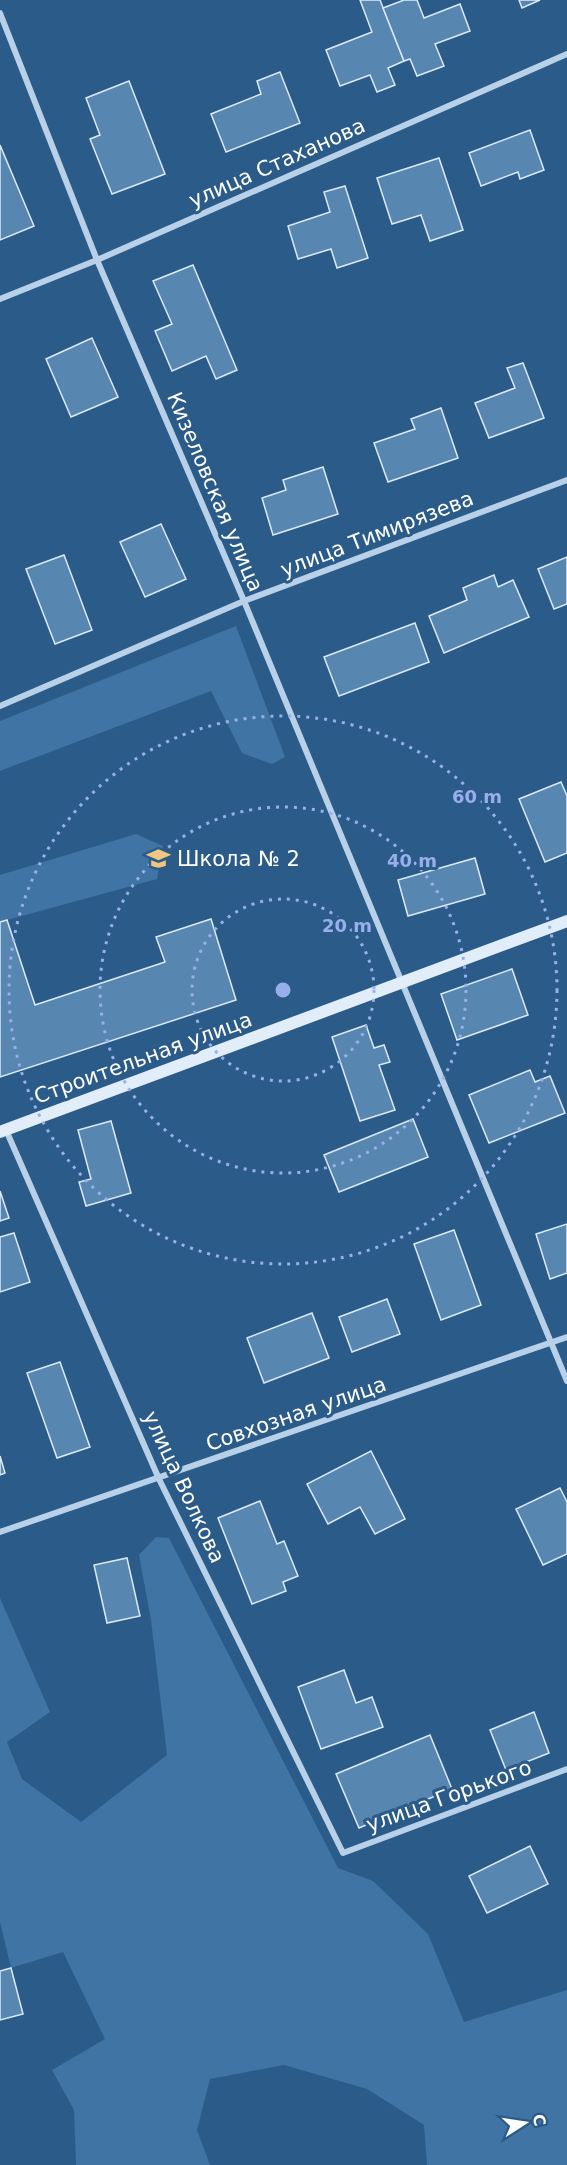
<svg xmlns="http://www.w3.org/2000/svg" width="567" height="2165" viewBox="0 0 567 2165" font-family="'DejaVu Sans',sans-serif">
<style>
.green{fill:#4074a4}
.building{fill:#5786b1;stroke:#dbeaf7;stroke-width:1.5}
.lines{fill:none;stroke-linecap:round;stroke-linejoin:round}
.street{stroke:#b8d1e8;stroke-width:6}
.secondary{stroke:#e1edf8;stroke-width:12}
.ring{fill:none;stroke:#99afed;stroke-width:3;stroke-dasharray:3 6}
.labels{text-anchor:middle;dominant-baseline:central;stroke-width:6;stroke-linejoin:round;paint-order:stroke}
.street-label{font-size:21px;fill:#fff;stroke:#2b5b88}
.poi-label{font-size:21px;fill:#fff;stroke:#2b5b88;text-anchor:start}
.centre{fill:#99afed;stroke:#2b5b88;stroke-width:3}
.ring-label{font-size:18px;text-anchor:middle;font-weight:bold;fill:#99afed;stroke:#2b5b88;stroke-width:6;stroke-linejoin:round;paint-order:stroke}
</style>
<rect width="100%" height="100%" fill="#2b5b88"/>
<!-- green -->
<g class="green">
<polygon points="236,626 285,757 272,764 242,753 211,691 0,771 0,721"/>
<polygon points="136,834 163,846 157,879 0,922 0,875"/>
<polygon points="156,1537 169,1538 338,1868 373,1881 428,1934 464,2022 567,1990 567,2165 427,2165 424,2125 367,2089 284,2065 210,2079 197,2130 210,2165 76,2165 74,2110 52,2070 105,2039 63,1952 11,1968 0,1922 0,1598 50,1712 7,1742 22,1779 81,1822 167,1755 151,1620 139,1555"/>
</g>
<!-- building -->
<g class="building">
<polygon points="360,0 380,0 404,61 388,68 395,85 377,92 370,75 340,86 326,50 372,32"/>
<polygon points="404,0 417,0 424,18 460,4 470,31 435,44 444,66 417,76 410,59 404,61 383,8"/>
<polygon points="519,0 540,0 522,8"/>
<polygon points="280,72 300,123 226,152 211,114 261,94 257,81"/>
<polygon points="129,81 165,174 112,194 90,139 100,135 86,98"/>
<polygon points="530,130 544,170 520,179 518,172 481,186 469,153"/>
<polygon points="0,145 34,226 0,240"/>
<polygon points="439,158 463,230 430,241 421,215 392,224 377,178"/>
<polygon points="345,186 368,258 337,268 331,249 298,259 288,226 330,212 324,192"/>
<polygon points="193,265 237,370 216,379 206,356 172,371 155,331 172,324 153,281"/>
<polygon points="92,338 118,397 71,417 46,359"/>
<polygon points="523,363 544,418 489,438 475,403 515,388 507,368"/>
<polygon points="441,408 458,458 388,482 374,443 415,429 411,419"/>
<polygon points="323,467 338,514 273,535 262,498 286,490 283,480"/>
<polygon points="161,524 186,579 145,597 120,542"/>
<polygon points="64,555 92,630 55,644 26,569"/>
<polygon points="567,557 567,604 554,609 538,569"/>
<polygon points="494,575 498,587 513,580 529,617 444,653 429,616 467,600 463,588"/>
<polygon points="415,623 429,662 339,696 324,657"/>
<polygon points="561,782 567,796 567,853 545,862 519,799"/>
<polygon points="475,858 485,894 408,916 398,880"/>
<polygon points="211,919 236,1000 0,1077 0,922 7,920 35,1005 165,962 156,937"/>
<polygon points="512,969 528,1015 457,1040 441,994"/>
<polygon points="366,1025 374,1048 384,1045 390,1062 379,1065 395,1110 360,1121 332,1037"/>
<polygon points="530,1070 535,1082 550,1076 565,1113 489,1143 469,1095"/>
<polygon points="413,1119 428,1157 339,1192 324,1155"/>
<polygon points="111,1121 131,1193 86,1206 79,1182 91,1179 78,1130"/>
<polygon points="0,1191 9,1218 0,1221"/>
<polygon points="567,1224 567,1273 550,1279 536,1234"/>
<polygon points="454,1230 481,1305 441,1320 414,1244"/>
<polygon points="14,1233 30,1282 0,1292 0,1237"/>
<polygon points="387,1299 400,1334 352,1352 339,1317"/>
<polygon points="312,1313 329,1358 264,1383 247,1338"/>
<polygon points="60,1362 90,1447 57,1458 27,1373"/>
<polygon points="371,1451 405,1519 375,1534 360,1507 328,1524 307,1484"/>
<polygon points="0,1456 5,1473 0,1475"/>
<polygon points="560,1488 567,1502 567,1554 543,1565 516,1509"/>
<polygon points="260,1501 277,1544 284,1541 298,1576 283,1582 286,1591 252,1604 218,1518"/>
<polygon points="127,1558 140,1616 107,1623 94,1565"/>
<polygon points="344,1670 356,1703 372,1697 383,1727 321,1749 298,1687"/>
<polygon points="534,1712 549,1753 506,1770 490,1730"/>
<polygon points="430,1735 452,1789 359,1828 336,1774"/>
<polygon points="530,1846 548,1884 487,1913 469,1876"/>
<polygon points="11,1968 23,2014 0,2020 0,1971"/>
</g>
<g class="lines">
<!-- street -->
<g class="street">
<polyline points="0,13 97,260 244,601 567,1381"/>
<polyline points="0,299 97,260 567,54"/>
<polyline points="0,706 244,601 567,480"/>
<polyline points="6,1130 159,1479 343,1853 567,1769"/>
<polyline points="0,1532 567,1337"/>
</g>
<!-- secondary -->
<polyline class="secondary" points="0,1132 567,921"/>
</g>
<!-- distance rings -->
<g class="ring">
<circle cx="283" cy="990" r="91"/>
<circle cx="283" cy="990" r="183"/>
<circle cx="283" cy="990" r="274"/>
</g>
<!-- icons -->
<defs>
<symbol id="school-bare" viewBox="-9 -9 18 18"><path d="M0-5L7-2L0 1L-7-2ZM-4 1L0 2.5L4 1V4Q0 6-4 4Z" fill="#eec680" stroke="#2b5b88" stroke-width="2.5" paint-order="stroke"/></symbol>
</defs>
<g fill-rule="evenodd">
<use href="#school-bare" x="142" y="842" width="33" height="33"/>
</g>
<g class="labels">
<!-- street labels -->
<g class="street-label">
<text transform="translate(277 163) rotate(-24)">улица Стаханова</text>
<text transform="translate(215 492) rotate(67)">Кизеловская улица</text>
<text transform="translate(377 534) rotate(-21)">улица Тимирязева</text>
<text transform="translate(143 1058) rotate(-20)">Строительная улица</text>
<text transform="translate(296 1414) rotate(-19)">Совхозная улица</text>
<text transform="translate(184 1487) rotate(65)">улица Волкова</text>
<text transform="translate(449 1796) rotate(-20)">улица Горького</text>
</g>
<!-- poi labels -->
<g class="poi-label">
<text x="177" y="859">Школа № 2</text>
</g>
</g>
<circle cx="283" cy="990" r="9" class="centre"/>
<g class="ring-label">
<text x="477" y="803">60 m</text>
<text x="412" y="867">40 m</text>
<text x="347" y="932">20 m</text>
</g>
<!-- north arrow -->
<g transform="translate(525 2123) rotate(78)" stroke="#2b5b88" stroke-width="4.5" paint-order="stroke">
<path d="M0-4.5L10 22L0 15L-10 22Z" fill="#ffffff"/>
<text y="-9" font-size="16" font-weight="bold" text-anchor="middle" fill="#ffffff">С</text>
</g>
</svg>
